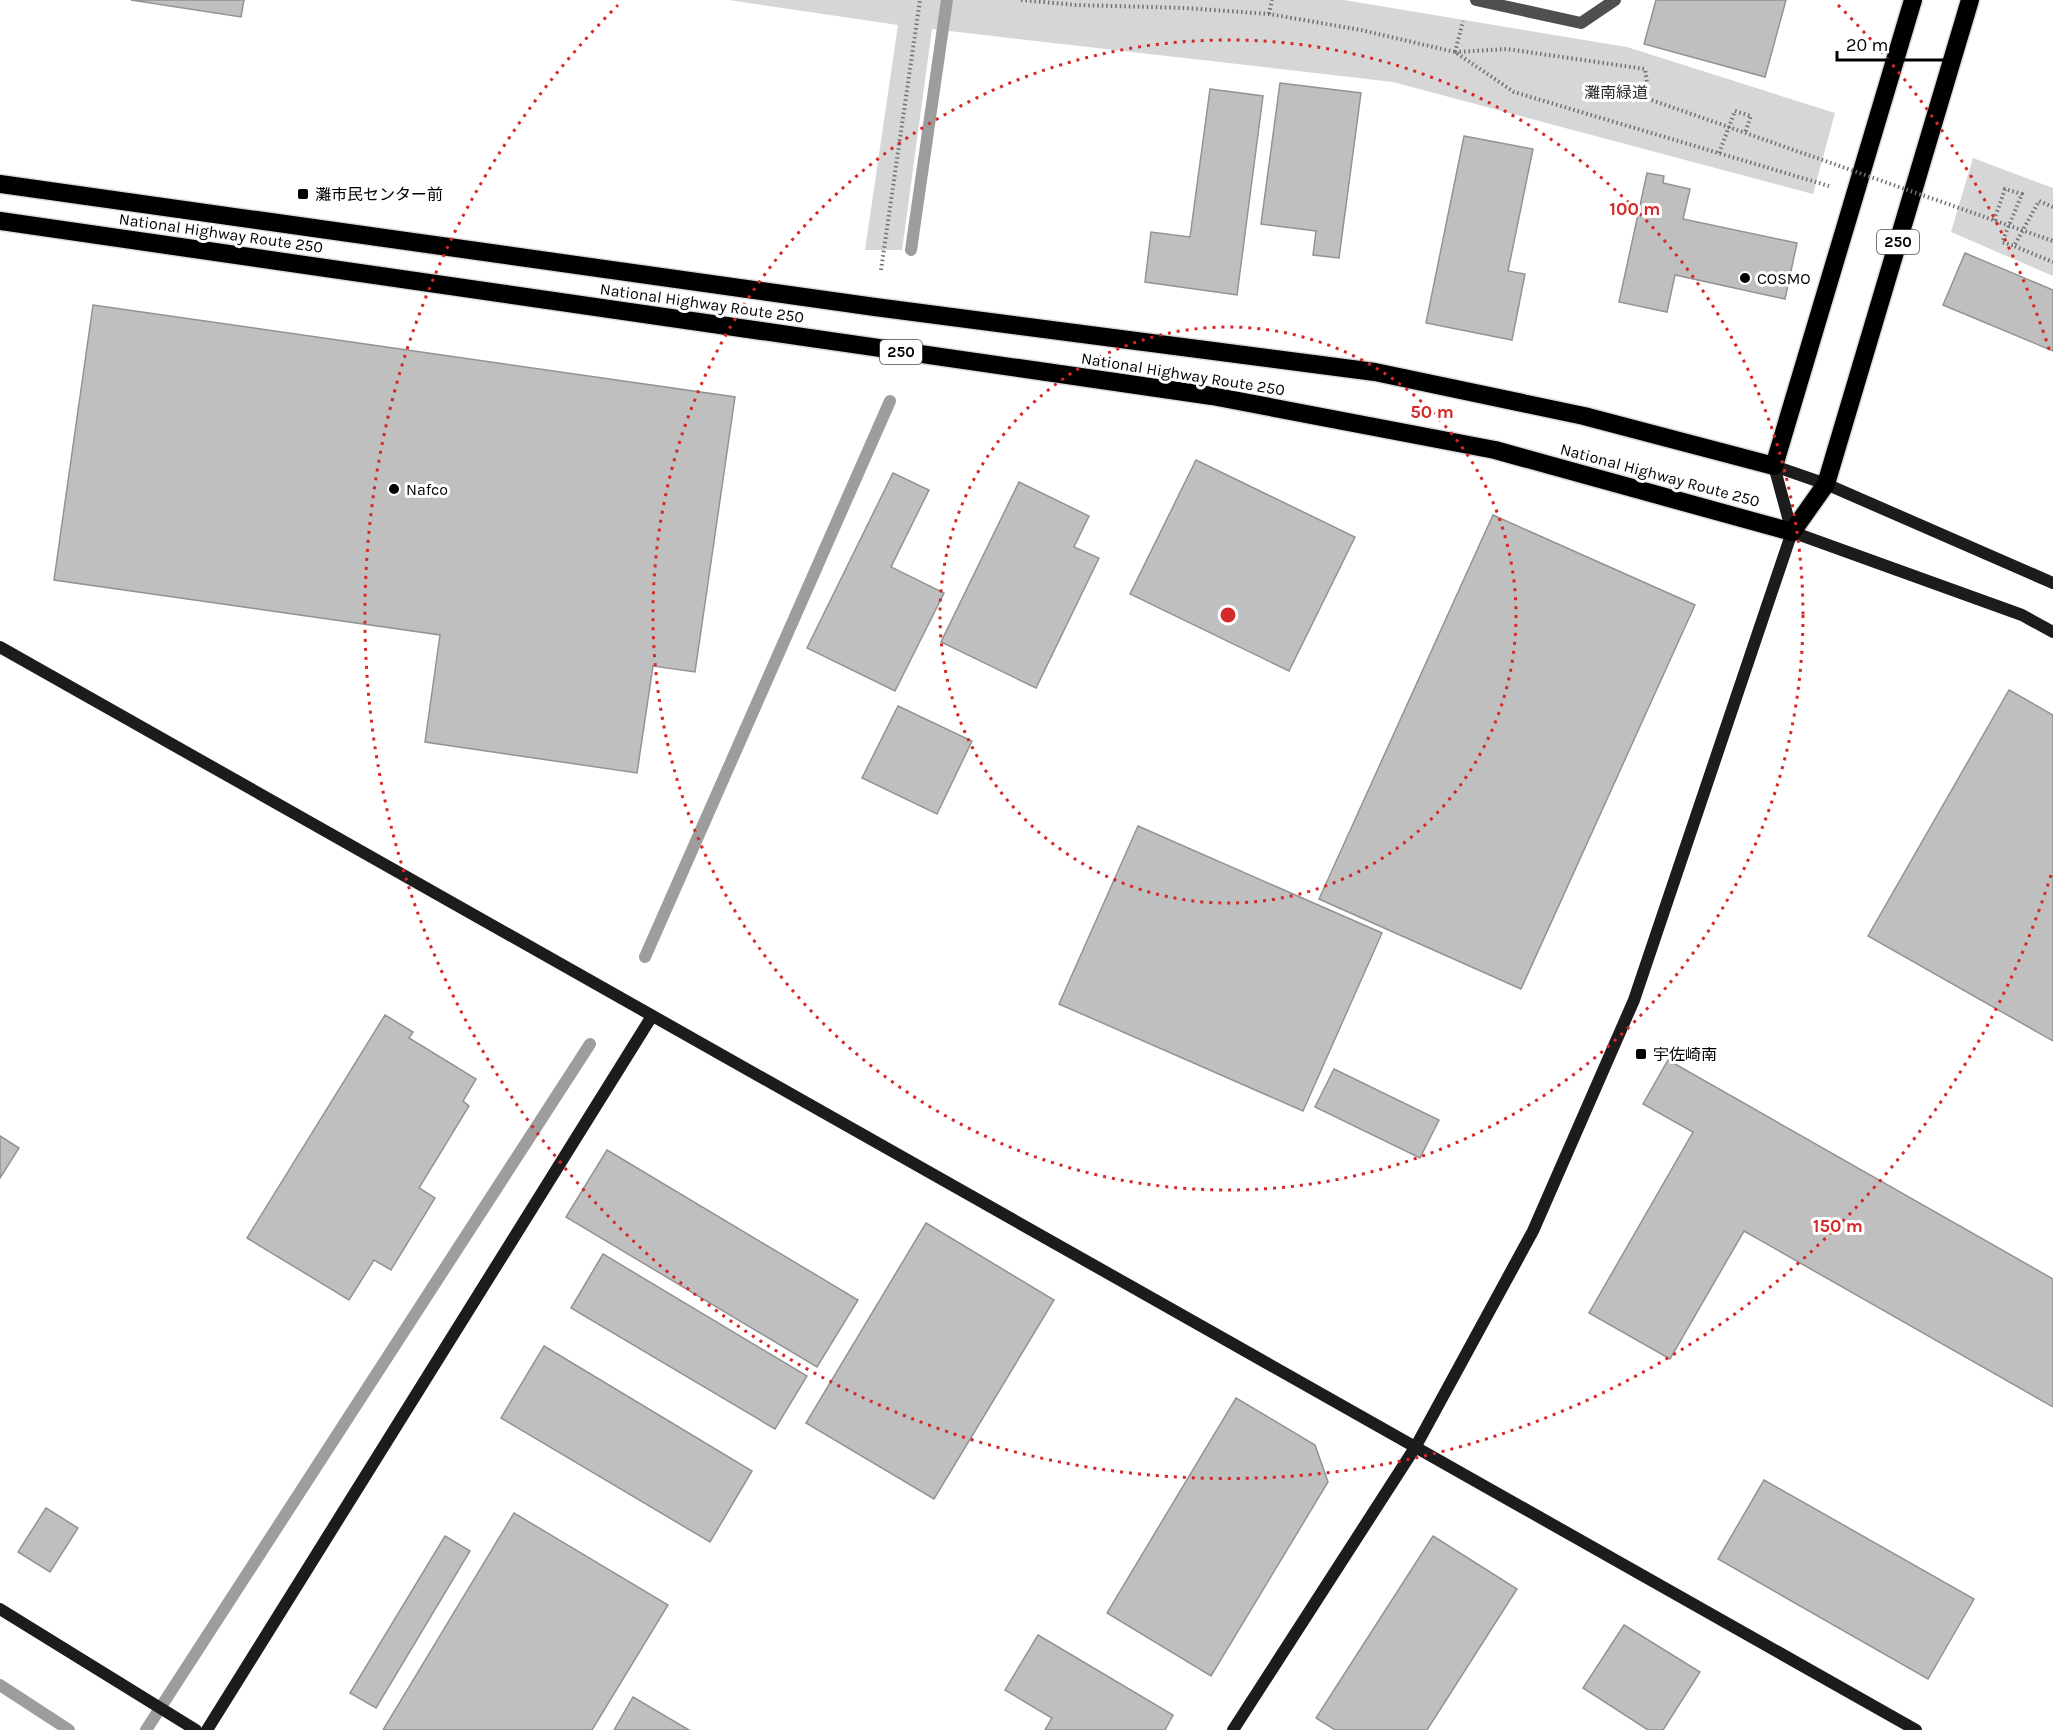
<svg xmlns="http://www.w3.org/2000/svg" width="2053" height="1730" viewBox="0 0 2053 1730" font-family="Karla,'Noto Sans JP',sans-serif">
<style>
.green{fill:#d6d6d6}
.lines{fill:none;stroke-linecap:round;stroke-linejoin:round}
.stream{stroke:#9d9d9d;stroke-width:12}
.building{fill:#bfbfbf;stroke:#939393;stroke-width:1.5}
.highway-casing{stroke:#dbdbdb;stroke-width:21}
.path{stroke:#717171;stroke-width:4;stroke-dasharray:1.5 3;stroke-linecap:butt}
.street{stroke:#4f4f4f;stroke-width:12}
.secondary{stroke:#1c1c1c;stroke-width:12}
.highway{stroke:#000;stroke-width:18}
.path-bridge{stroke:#717171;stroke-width:4;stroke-dasharray:1.5 3;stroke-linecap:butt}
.ring{fill:none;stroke:#d62828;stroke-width:3;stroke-dasharray:3 6}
.poi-dot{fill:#000;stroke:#fff;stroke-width:2}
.labels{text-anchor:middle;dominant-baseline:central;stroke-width:6;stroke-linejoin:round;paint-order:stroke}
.shield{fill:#fff;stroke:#4c4c4c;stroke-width:1.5}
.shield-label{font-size:15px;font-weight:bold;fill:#000}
.park-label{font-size:16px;fill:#2d2d2d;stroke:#fff}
.poi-label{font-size:16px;fill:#000;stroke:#fff;text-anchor:start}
.street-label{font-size:16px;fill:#000;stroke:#fff}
.centre{fill:#d62828;stroke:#fff;stroke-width:3}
.ring-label{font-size:18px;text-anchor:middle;font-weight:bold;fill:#d62828;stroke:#fff;stroke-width:6;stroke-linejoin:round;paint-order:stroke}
</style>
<rect width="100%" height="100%" fill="#fff"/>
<!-- green -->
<g class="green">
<polygon points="729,0 1344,0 1627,47 1835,113 1813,194 1393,82 932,29 902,250 865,250 898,25"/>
<polygon points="1973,158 2053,188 2053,276 1951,232"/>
</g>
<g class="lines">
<!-- stream -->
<g class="stream">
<polyline points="911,250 947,0"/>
<polyline points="645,957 890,401"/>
<polyline points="0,1685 69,1730"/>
<polyline points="146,1730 590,1044"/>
</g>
</g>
<!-- building -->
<g class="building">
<polygon points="131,0 244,0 241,17"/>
<polygon points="1656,0 1786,0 1765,77 1644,44"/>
<polygon points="1280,83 1361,93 1339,258 1313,255 1316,231 1261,224"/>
<polygon points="1210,89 1263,96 1237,295 1145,282 1151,232 1190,237"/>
<polygon points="1464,136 1533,149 1508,271 1525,274 1512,340 1426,323"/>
<polygon points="1647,173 1664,176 1663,183 1690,189 1683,219 1797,243 1785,299 1675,275 1667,312 1619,302"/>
<polygon points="1965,253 2053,290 2053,351 1943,305"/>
<polygon points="93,305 735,397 695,672 653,666 637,773 425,742 440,635 54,580"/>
<polygon points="1196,460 1355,537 1289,671 1130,594"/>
<polygon points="893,473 929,490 891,567 944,593 895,691 807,648"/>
<polygon points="1019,482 1089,516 1074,547 1099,558 1036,688 941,642"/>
<polygon points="1493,515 1695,605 1521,989 1319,899"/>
<polygon points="2009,690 2053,715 2053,1041 1868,936"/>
<polygon points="898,706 972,741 937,814 862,778"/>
<polygon points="1138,826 1382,933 1303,1111 1059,1004"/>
<polygon points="385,1015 413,1032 409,1038 476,1079 463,1101 469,1106 419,1188 435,1198 391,1270 374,1260 349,1300 247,1238"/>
<polygon points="1668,1060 2053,1279 2053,1407 1744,1231 1670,1359 1589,1313 1693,1132 1643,1104"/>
<polygon points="1334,1069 1439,1120 1420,1158 1315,1107"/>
<polygon points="0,1136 19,1148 0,1178"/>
<polygon points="607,1150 858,1300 817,1367 566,1217"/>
<polygon points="926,1223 1054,1300 934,1499 806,1423"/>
<polygon points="603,1254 807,1376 775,1429 571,1308"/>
<polygon points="544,1346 752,1471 710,1542 501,1418"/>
<polygon points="1236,1398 1315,1445 1328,1482 1211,1676 1107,1613"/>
<polygon points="1764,1480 1974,1599 1928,1679 1718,1559"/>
<polygon points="46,1508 78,1528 50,1572 18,1552"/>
<polygon points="514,1513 668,1605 592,1730 383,1730"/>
<polygon points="445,1536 470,1551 376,1708 350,1693"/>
<polygon points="1433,1536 1517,1589 1427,1730 1335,1730 1316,1718"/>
<polygon points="1624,1625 1700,1672 1663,1730 1648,1730 1583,1688"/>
<polygon points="1038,1635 1173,1715 1165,1730 1045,1730 1052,1718 1005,1690"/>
<polygon points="633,1697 689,1730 614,1730"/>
</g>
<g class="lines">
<defs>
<g id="highway">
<polyline points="0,184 875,307 1375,372 1584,416 1774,466 1913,0"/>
<polyline points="0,221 1212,396 1495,450 1792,532 1826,484 1970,0"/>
</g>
</defs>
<!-- highway casing -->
<use href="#highway" class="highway-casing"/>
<!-- path -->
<g class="path">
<polyline points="1021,0 1076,5 1185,8 1269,14 1361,30 1455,52 1514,92 1829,186"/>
<polyline points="1269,14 1272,0"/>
<polyline points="1455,52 1463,21"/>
<polyline points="1719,153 1735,111 1751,116 1745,133"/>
<polyline points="2053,207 2039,201 2014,246 2053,262"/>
<polyline points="1994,220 2005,189 2022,194 2002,242 2014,246"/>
<polyline points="881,270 920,0"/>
</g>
<!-- street -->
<polyline class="street" points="1476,0 1581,23 1615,0"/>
<!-- secondary -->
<g class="secondary">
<polyline points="1774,466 1826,484 2053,583"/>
<polyline points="1792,532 2022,615 2053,632"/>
<polyline points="0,647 1916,1730"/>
<polyline points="0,1609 196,1730"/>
<polyline points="207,1730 652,1016"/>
<polyline points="1233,1730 1416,1446 1533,1231 1634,1000 1792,532 1774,466"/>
</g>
<!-- highway -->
<use href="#highway" class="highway"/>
<!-- path-bridge -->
<polyline class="path-bridge" points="1455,52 1507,49 1645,69 1647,83 1643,97 2053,241"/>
</g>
<!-- distance rings -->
<g class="ring">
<circle cx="1228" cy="615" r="288"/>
<circle cx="1228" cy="615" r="575"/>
<path d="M2051 875A863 863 0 1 1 618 5M1838 5A863 863 0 0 1 2051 355"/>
</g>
<!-- markers -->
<g class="poi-dot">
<rect x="297" y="188" width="12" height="12" rx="3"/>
<circle cx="1745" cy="278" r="6"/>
<circle cx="394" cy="489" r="6"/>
<rect x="1635" y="1048" width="12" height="12" rx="3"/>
</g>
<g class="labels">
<!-- shield labels -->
<g class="shield">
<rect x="1877" y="230" width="42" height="24" rx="4.5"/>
<rect x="880" y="340" width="42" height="24" rx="4.5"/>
</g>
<g class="shield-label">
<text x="1898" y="242">250</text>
<text x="901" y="352">250</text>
</g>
<!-- park labels -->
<g class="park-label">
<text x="1616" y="92">灘南緑道</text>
</g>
<!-- poi labels -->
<g class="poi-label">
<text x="315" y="194">灘市民センター前</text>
<text x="1757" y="278">COSMO</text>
<text x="406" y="489">Nafco</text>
<text x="1653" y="1054">宇佐崎南</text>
</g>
<!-- street labels -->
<g class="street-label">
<text transform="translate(221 233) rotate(8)">National Highway Route 250</text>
<text transform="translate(702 303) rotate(8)">National Highway Route 250</text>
<text transform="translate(1183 374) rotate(9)">National Highway Route 250</text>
<text transform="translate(1660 475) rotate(15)">National Highway Route 250</text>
</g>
</g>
<circle cx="1228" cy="615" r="9" class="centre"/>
<g class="ring-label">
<text x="1635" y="215">100 m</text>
<text x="1432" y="418">50 m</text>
<text x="1838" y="1232">150 m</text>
</g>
<!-- scale -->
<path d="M1837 51v9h116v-9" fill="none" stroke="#000000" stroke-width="3"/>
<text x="1846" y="51" font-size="18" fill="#000000" stroke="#ffffff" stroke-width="4.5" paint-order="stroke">20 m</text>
</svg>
